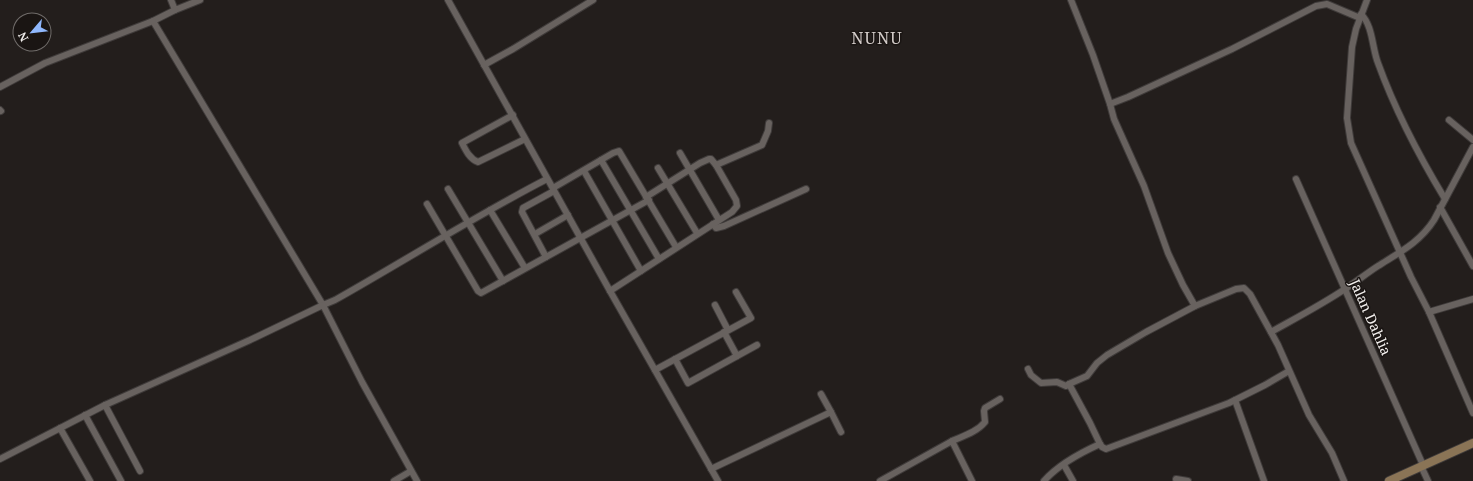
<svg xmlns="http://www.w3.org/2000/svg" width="1473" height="481" viewBox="0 0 1473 481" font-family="'Noto Serif',serif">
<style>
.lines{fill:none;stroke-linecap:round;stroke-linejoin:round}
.street-casing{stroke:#3f3b3a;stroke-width:8}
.secondary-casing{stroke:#3f3b3a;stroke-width:10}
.street{stroke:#68625f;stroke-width:6}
.secondary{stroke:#8a7456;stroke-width:8}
.labels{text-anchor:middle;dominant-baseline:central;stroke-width:3;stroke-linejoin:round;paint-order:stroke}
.street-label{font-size:14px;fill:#f2efed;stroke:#1a1513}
.quarter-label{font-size:16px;letter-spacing:1px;fill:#d2cbc8;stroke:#1a1513}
</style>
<rect width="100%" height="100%" fill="#231e1c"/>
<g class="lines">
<defs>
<g id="street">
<polyline points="171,0 175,10 200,0"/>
<polyline points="448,0 610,291 718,481"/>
<polyline points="1071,0 1093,55 1110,104 1114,119 1144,186 1168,253 1183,285 1195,306"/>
<polyline points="1367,0 1356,29 1352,47 1347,118 1351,143 1411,277 1429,312 1473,413"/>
<path d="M 175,10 L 153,21 L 323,305 L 335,300 C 406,260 475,216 547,179"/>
<path d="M 1361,14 C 1373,26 1372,48 1378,63 C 1395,110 1419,156 1445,199"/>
<polyline points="484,65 513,49 593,0"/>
<polyline points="0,87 45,63 153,21"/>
<polyline points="1110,104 1128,97 1232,49 1316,6 1327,4 1360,18"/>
<polyline points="0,110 1,111"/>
<path d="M 513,115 L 462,143 C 466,151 470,159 478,162 L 525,139"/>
<polyline points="1449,120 1473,140"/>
<polyline points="680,153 719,220"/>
<polyline points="601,160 659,259"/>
<polyline points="716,165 762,145 768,131 769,123"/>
<polyline points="658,168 697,233"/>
<polyline points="584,171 641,271"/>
<polyline points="1296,179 1423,465"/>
<polyline points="553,188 613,153 619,151 676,247"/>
<polyline points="448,189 503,281"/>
<polyline points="427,204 478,291 481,293 649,200"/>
<polyline points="1440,207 1473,266"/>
<polyline points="490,210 525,268"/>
<polyline points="713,224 716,228 724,226 806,189"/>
<polyline points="535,234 568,215"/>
<polyline points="546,257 522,212 523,208 554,191"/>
<polyline points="610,291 732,212 737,206 736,200 716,165 711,159 709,159 700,163 646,197"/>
<polyline points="715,305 728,330"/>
<polyline points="1429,312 1473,299"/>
<path d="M 1271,332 C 1296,318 1321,305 1345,289 C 1356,282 1367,273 1378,266 C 1400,252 1420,242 1434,220 L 1473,147"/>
<polyline points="737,356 757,345"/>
<polyline points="675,359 688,383 737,356 724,332"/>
<polyline points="1028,369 1031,375 1041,383 1057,382 1066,386 1069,384"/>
<polyline points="655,370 751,318 736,292"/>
<polyline points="1289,371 1265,385 1229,403 1106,449 1102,447 1100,444 1090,423 1069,384 1087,376 1097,363 1107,355 1146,332 1195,306 1236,289 1244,288 1250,294 1278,345 1309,415 1332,453 1344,481"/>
<polyline points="821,394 831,412"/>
<polyline points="1235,400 1264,481"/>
<polyline points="105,405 140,471"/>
<polyline points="85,415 121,481"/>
<polyline points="60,428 90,481"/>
<path d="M 952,441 C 963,436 977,432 985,422 L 984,411 L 985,408 L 1000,399"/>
<polyline points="0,459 105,405 250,340 323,305 362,382 417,481"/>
<polyline points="1064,465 1073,481"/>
<polyline points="1421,466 1428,481"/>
<polyline points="711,469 831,412 841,432"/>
<polyline points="1176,479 1188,481"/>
<polyline points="394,481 411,471"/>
<polyline points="880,481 952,441 972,481"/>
<path d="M 1044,481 C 1058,465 1080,453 1100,444"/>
</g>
<polyline id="secondary" points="1389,481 1473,443"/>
</defs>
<!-- street casing -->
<use href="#street" class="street-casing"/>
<!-- secondary casing -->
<use href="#secondary" class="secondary-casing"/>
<!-- street -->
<use href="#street" class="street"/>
<!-- secondary -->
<use href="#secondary" class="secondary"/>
</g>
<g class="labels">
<!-- street labels -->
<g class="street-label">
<text transform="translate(1371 317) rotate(66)">Jalan Dahlia</text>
</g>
<!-- quarter labels -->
<g class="quarter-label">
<text x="877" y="38">NUNU</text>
</g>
</g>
<!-- north arrow -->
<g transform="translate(32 32) rotate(242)"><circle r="19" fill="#1a1513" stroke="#706c6a"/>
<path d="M0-3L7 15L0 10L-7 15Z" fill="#90b8fd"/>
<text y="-6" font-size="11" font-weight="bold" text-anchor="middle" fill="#f2efed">N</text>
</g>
</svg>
